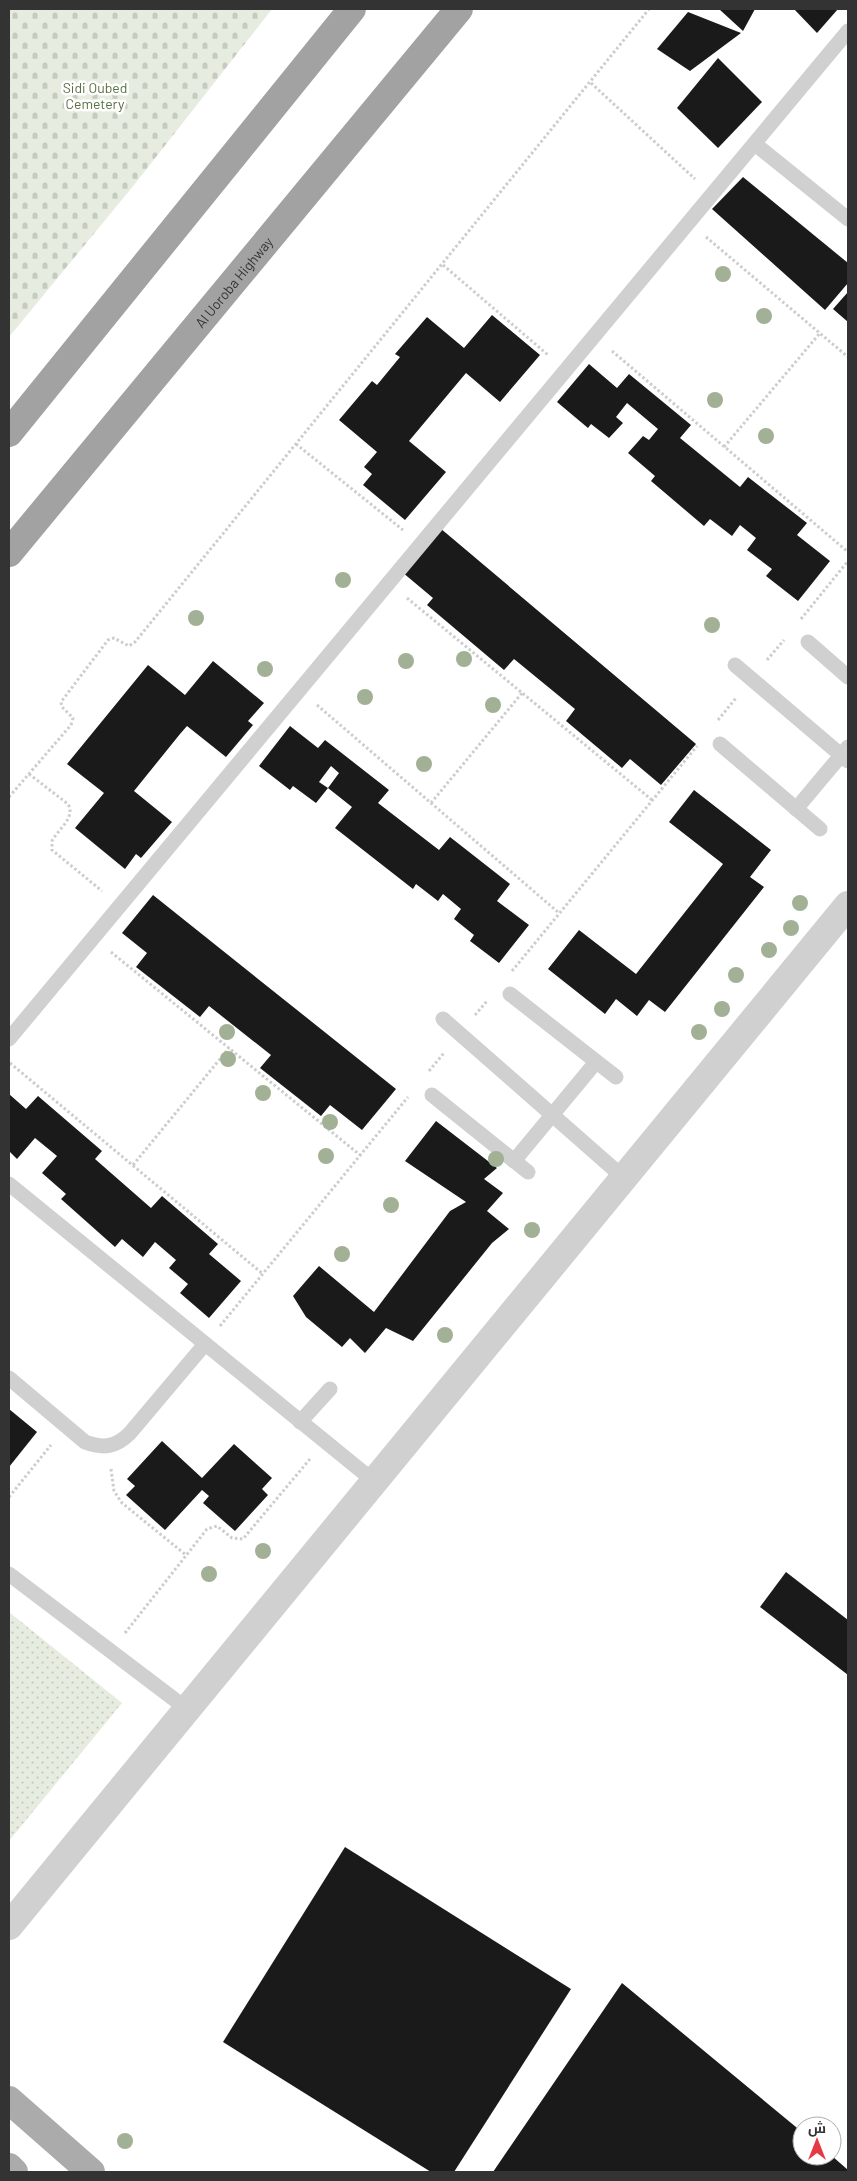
<svg xmlns="http://www.w3.org/2000/svg" width="857" height="2181" viewBox="0 0 857 2181" font-family="Barlow,Cairo,sans-serif">
<style>
.grass{fill:url(#grass-dots)}
.cemetery{fill:url(#cemetery-stones)}
.building{fill:#1a1a1a}
.lines{fill:none;stroke-linecap:round;stroke-linejoin:round}
.path{stroke:#cdcdcd;stroke-width:3;stroke-dasharray:2.5 2.5;stroke-linecap:butt}
.service{stroke:#d0d0d0;stroke-width:15}
.minor{stroke:#d0d0d0;stroke-width:28}
.primary{stroke:#ababab;stroke-width:28}
.trunk{stroke:#a2a2a2;stroke-width:28}
.tree{fill:#a2b095}
.labels{text-anchor:middle;dominant-baseline:central;stroke-width:5;stroke-linejoin:round;paint-order:stroke}
.park-label{font-size:14px;fill:#56703f;stroke:#fff}
.street-label{font-size:14px;fill:#333;stroke:#fff}
</style>
<defs>
<pattern id="grass-dots" width="8" height="8" patternUnits="userSpaceOnUse" patternTransform="scale(1.25)"><rect width="8" height="8" fill="#e6ecdf"/><path d="M2 2h.1M6 6h.1" fill="none" stroke="#c6cbc0" stroke-width="1.8" stroke-linecap="round"/></pattern>
<pattern id="cemetery-stones" width="16" height="16" patternUnits="userSpaceOnUse" patternTransform="scale(1.25)"><rect width="16" height="16" fill="#e6ecdf"/><path d="M2 7V4a2 2 0 0 1 4 0v3zM10 15v-3a2 2 0 0 1 4 0v3z" fill="#c6cbc0"/></pattern>
</defs>
<rect width="100%" height="100%" fill="#fff"/>
<!-- grass -->
<polygon class="grass" points="9,1612 122,1703 9,1841"/>
<!-- cemetery -->
<polygon class="cemetery" points="9,9 272,9 134,185 9,337"/>
<!-- building -->
<g class="building">
<polygon points="719,9 755,9 743,31"/>
<polygon points="794,9 838,9 817,33"/>
<polygon points="688,12 741,33 690,71 657,49"/>
<polygon points="718,58 762,102 718,148 677,108"/>
<polygon points="743,177 848,263 848,283 825,310 712,209"/>
<polygon points="848,292 848,322 833,309"/>
<polygon points="492,315 540,355 500,402 466,373 409,441 446,472 405,520 363,485 372,474 364,467 377,452 339,420 372,381 377,385 400,357 395,354 427,317 464,348"/>
<polygon points="589,364 617,388 629,374 691,425 680,438 740,487 748,477 807,523 797,535 830,561 798,601 766,576 772,569 747,550 756,538 740,525 732,536 710,519 704,526 651,481 655,476 628,453 643,436 649,440 658,429 627,403 616,417 623,423 609,438 591,424 588,428 557,402"/>
<polygon points="440,528 696,744 661,785 630,759 622,768 566,721 575,709 514,659 504,670 427,605 433,598 402,572"/>
<polygon points="213,661 264,703 248,721 253,725 226,757 187,726 180,734 134,791 172,822 141,858 136,854 125,869 75,828 104,793 67,764 148,665 185,695"/>
<polygon points="290,726 318,748 325,740 389,790 378,803 439,850 450,837 510,884 497,901 529,925 499,963 470,941 474,935 454,919 461,909 443,894 438,901 416,884 413,889 335,828 352,807 328,788 339,773 331,766 319,782 328,788 316,803 293,786 290,790 259,766"/>
<polygon points="694,790 771,850 750,877 764,887 665,1012 649,1000 637,1016 616,999 605,1014 548,969 579,930 636,974 723,864 669,822"/>
<polygon points="153,895 396,1089 362,1130 330,1105 321,1116 260,1068 271,1055 209,1006 200,1017 136,967 147,953 122,933"/>
<polygon points="9,1094 26,1109 38,1096 102,1151 95,1159 151,1208 162,1196 218,1244 209,1254 241,1281 209,1318 180,1293 188,1284 169,1268 176,1260 155,1242 143,1257 122,1239 115,1247 61,1199 66,1194 42,1173 57,1156 35,1138 17,1159 9,1151"/>
<polygon points="436,1121 497,1168 484,1179 503,1193 487,1211 509,1229 492,1243 413,1341 386,1328 365,1353 350,1338 342,1347 306,1317 293,1296 319,1266 374,1312 450,1211 466,1202 405,1161"/>
<polygon points="9,1409 37,1432 9,1467"/>
<polygon points="162,1441 202,1478 234,1444 272,1478 262,1489 268,1495 235,1531 203,1503 209,1496 202,1490 165,1530 126,1495 135,1486 127,1479"/>
<polygon points="786,1572 848,1620 848,1675 760,1607"/>
<polygon points="345,1847 571,1989 454,2172 431,2172 223,2042"/>
<polygon points="622,1983 802,2132 802,2156 832,2156 848,2170 848,2172 493,2172"/>
</g>
<g class="lines">
<!-- path -->
<g class="path">
<polyline points="591,83 695,179"/>
<polyline points="706,237 848,357"/>
<polyline points="443,265 548,355"/>
<polyline points="612,351 848,552"/>
<polyline points="296,444 403,530"/>
<polyline points="724,447 820,333"/>
<polyline points="407,598 652,800"/>
<polyline points="801,619 848,561"/>
<polyline points="767,660 784,640"/>
<polyline points="317,705 559,913"/>
<polyline points="718,720 736,698"/>
<path d="M 29,774 L 68,804 C 76,818 58,829 52,841 L 52,850 L 102,891"/>
<polyline points="9,797 71,725 73,718 62,707 61,702 108,640 114,638 129,646 135,642 649,9"/>
<polyline points="431,803 522,693"/>
<polyline points="111,952 360,1155"/>
<polyline points="512,971 697,746"/>
<polyline points="475,1015 487,1001"/>
<polyline points="10,1063 263,1274"/>
<polyline points="429,1071 444,1053"/>
<polyline points="133,1165 229,1048"/>
<polyline points="220,1326 408,1097"/>
<polyline points="111,1469 114,1491 122,1503 186,1555"/>
<polyline points="9,1497 51,1445"/>
<polyline points="125,1633 207,1529 217,1526 232,1538 243,1539 310,1459"/>
</g>
<!-- service -->
<g class="service">
<polyline points="755,144 848,219"/>
<polyline points="808,642 848,677"/>
<polyline points="735,665 848,761"/>
<polyline points="720,744 820,829"/>
<polyline points="796,809 848,747"/>
<polyline points="510,994 616,1077"/>
<polyline points="443,1019 624,1178"/>
<polyline points="9,1039 848,31"/>
<polyline points="432,1095 528,1172"/>
<polyline points="514,1161 596,1062"/>
<polyline points="9,1184 375,1482"/>
<path d="M 9,1378 L 85,1442 C 104,1449 116,1447 130,1433 L 205,1344"/>
<polyline points="300,1422 330,1389"/>
<polyline points="9,1574 187,1709"/>
</g>
<!-- minor -->
<polyline class="minor" points="9,1926 848,905"/>
<!-- primary -->
<g class="primary">
<polyline points="9,2100 91,2172"/>
<polyline points="9,2167 14,2172"/>
</g>
<!-- trunk -->
<g class="trunk">
<polyline points="9,433 352,9"/>
<path id="s1" d="M 9,553 L 459,9"/>
</g>
</g>
<!-- trees -->
<g class="tree">
<circle cx="723" cy="274" r="8"/>
<circle cx="764" cy="316" r="8"/>
<circle cx="715" cy="400" r="8"/>
<circle cx="766" cy="436" r="8"/>
<circle cx="343" cy="580" r="8"/>
<circle cx="196" cy="618" r="8"/>
<circle cx="712" cy="625" r="8"/>
<circle cx="464" cy="659" r="8"/>
<circle cx="406" cy="661" r="8"/>
<circle cx="265" cy="669" r="8"/>
<circle cx="365" cy="697" r="8"/>
<circle cx="493" cy="705" r="8"/>
<circle cx="424" cy="764" r="8"/>
<circle cx="800" cy="903" r="8"/>
<circle cx="791" cy="928" r="8"/>
<circle cx="769" cy="950" r="8"/>
<circle cx="736" cy="975" r="8"/>
<circle cx="722" cy="1009" r="8"/>
<circle cx="227" cy="1032" r="8"/>
<circle cx="699" cy="1032" r="8"/>
<circle cx="228" cy="1059" r="8"/>
<circle cx="263" cy="1093" r="8"/>
<circle cx="330" cy="1122" r="8"/>
<circle cx="326" cy="1156" r="8"/>
<circle cx="496" cy="1159" r="8"/>
<circle cx="391" cy="1205" r="8"/>
<circle cx="532" cy="1230" r="8"/>
<circle cx="342" cy="1254" r="8"/>
<circle cx="445" cy="1335" r="8"/>
<circle cx="263" cy="1551" r="8"/>
<circle cx="209" cy="1574" r="8"/>
<circle cx="125" cy="2141" r="8"/>
</g>
<g class="labels">
<!-- park labels -->
<g class="park-label">
<text x="95" y="87">Sidi Oubed<tspan x="95" dy="16">Cemetery</tspan></text>
</g>
<!-- street labels -->
<g class="street-label">
<text stroke="none"><textPath href="#s1" startOffset="352">Al Uoroba Highway</textPath></text>
</g>
</g>
<!-- border -->
<rect width="857" height="2181" fill="none" stroke="#333333" stroke-width="20"/>
<!-- north arrow -->
<g transform="translate(817 2141)"><circle r="24" fill="#ffffff" stroke="#adadad"/>
<path d="M0-4L9 19L0 12L-9 19Z" fill="#e63946"/>
<text y="-8" font-size="14" font-weight="bold" text-anchor="middle" fill="#333333">ش</text>
</g>
</svg>
